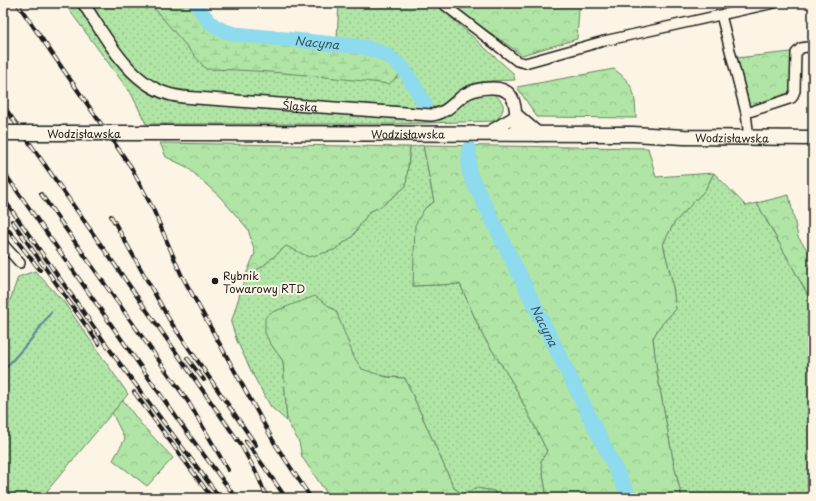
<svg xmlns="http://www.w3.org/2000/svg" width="816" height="501" viewBox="0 0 816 501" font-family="'Playpen Sans',sans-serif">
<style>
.grass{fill:url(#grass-dots);stroke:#668061}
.forest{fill:url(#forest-crowns);stroke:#668061}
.wetland{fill:url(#wetland-marsh);stroke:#668061}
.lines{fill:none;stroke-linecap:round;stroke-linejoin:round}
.stream{stroke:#608e9a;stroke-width:2.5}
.river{stroke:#8edaee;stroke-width:15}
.minor-casing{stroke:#1c1c1c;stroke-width:12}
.tertiary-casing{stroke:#1c1c1c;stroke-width:14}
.primary-casing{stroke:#1c1c1c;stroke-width:17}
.minor{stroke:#fcf5e5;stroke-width:9}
.tertiary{stroke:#fcf5e5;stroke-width:11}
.primary{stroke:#fcf5e5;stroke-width:14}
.rail-casing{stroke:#1c1c1c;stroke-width:4}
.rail{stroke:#fcf5e5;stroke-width:2.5;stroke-dasharray:8;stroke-linecap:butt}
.primary-bridge-casing{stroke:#1c1c1c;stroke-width:17;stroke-linecap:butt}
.primary-bridge{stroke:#fcf5e5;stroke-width:14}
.poi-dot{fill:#1c1c1c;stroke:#fcf5e5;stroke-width:1.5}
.labels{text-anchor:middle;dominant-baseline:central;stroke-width:4;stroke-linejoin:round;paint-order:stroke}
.street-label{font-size:11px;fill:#1c1c1c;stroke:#fcf5e5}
.poi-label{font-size:11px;fill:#1c1c1c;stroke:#fcf5e5;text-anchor:start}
.water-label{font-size:12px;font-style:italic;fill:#3e555b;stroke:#fcf5e5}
</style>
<defs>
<pattern id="grass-dots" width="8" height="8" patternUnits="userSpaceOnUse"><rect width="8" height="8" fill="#b0e5a6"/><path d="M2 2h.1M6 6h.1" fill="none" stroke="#97c48e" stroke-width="1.8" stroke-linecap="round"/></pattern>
<pattern id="forest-crowns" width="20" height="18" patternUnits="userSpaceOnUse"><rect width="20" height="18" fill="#b0e5a6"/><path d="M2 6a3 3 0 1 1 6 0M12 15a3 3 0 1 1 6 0" fill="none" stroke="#97c48e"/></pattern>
<pattern id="wetland-marsh" width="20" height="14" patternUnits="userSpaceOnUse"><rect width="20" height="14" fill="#b0e5a6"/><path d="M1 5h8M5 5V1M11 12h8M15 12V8" fill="none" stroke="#97c48e"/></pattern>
</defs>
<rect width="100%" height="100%" fill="#fcf5e5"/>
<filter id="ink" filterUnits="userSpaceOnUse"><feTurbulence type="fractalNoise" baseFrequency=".025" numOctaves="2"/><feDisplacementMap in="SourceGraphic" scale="8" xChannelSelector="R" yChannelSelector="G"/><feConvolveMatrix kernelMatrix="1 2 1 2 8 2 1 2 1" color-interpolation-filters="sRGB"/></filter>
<g filter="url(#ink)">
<!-- grass -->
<g class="grass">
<path d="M 64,3 L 77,3 L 107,46 L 148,89 L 265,106 L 440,120 C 465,108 460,93 494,94 C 507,105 505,109 496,121 L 393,124 L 146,124 L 132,95 Z"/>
<path d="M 89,3 L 190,3 L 211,30 L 371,54 L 398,68 L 424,108 L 205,93 C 188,90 161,89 148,79 C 125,63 105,26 89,3 Z"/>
<path d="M 339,3 L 435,3 L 513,73 L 515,80 C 498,81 475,79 461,90 C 450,98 447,106 433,108 C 422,93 413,74 400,60 C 386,44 357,39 337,39 Z"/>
<path d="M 423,145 L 434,202 L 425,208 L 413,286 L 460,284 L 482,334 L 514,385 L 547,451 L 541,461 L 547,498 L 498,498 L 494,491 L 476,488 L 462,494 L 454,488 L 405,378 C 394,377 370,376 362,369 C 350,360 342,326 336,312 L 270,343 L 283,361 L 287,421 L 271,407 L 253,375 L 237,341 L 231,323 L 245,277 L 263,266 L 286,246 L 323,252 L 334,250 L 352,237 L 369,212 L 383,205 L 406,186 L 410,147 Z"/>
<polygon points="714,173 746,206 757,203 813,304 813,498 682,498 674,465 657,373 653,338 660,326 676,309 672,281 663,244 674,223 705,190"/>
<polygon points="35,271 63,301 128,394 41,498 3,498 3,321 18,277"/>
</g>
<!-- forest -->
<g class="forest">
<polygon points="448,3 585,3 579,10 577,39 522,55"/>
<polygon points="791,52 792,92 788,98 749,110 736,58"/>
<path d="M 614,69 C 635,85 635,93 636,118 L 537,117 L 517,87 Z"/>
<polygon points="160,143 410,147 406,186 383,205 369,212 352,237 334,250 309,257 286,246 263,266 245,277 255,253 248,229 220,197 187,167 166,157"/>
<polygon points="423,145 648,148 656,177 714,173 705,190 674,223 663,244 672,281 676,309 660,326 653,338 657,373 674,465 682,498 547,498 541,461 547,451 514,385 482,334 460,284 413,286 415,225 425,208 434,202"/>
<polygon points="789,195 798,237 813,258 813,304 757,203"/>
<polygon points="315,296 336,311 354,357 362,369 386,377 405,378 454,488 462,494 476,488 494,491 498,498 330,498 302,457 299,442 287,421 283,361 270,343 265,333 265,318 270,313"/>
<polygon points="123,400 141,424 173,458 147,486 113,460 125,439 112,413"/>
</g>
<!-- wetland -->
<path class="wetland" d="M 153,3 L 199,3 L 210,22 L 225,29 L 355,42 L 371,46 L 403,72 L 389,84 C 328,77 267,70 206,69 L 153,7 Z"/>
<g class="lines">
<!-- stream -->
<polyline class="stream" points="3,371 34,336 51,312"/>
<!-- river -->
<g class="river">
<path id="s1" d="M 196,3 C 208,23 213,28 235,34 L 364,47 L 387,55 L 404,69 L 425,104"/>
<path id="s2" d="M 469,149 L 469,171 L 471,177 L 630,498"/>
</g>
<defs>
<g id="minor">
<polyline points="442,3 517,61 525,63 604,41 774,3"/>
<polyline points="721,15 746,113 749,138"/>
<polyline points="746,113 792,98 795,91 796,53 801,48 813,46"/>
<polyline points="3,244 20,263"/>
</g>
<g id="tertiary">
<path id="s3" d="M 83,3 C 109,41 132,92 183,97 L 431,115 C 446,114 453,103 464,95 C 472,90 482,88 491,88 C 520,87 515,113 517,134"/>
<polyline points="487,133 516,116"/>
</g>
<g id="primary">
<polyline points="516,116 537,134"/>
<path id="s4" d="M 166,133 L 633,134 L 684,137 L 813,138"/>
</g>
</defs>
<!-- minor casing -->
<use href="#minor" class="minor-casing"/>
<!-- tertiary casing -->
<use href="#tertiary" class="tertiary-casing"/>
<!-- primary casing -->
<use href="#primary" class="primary-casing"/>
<!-- minor -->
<use href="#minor" class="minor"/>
<!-- tertiary -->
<use href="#tertiary" class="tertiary"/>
<!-- primary -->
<use href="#primary" class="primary"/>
<defs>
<g id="rail">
<polyline points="17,3 131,167 153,209 181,274 275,444 311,498"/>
<polyline points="3,105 241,445 257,474 267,498"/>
<polyline points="3,171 186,431 236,498"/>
<polyline points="41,194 189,403 228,470"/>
<polyline points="3,198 115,357 220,498"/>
<polyline points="111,216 170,321 256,445"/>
<polyline points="12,221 99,344"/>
<polyline points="3,223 40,270"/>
<polyline points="187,358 204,380"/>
<polyline points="134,392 212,498"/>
<polyline points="246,441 286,498"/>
</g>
</defs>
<!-- rail casing -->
<use href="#rail" class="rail-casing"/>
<!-- rail -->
<use href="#rail" class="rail"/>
<defs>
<g id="primary-bridge">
<path id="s5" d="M 3,133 L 166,133"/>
</g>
</defs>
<!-- primary-bridge casing -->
<use href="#primary-bridge" class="primary-bridge-casing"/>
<!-- primary-bridge -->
<use href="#primary-bridge" class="primary-bridge"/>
</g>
</g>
<!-- markers -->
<circle class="poi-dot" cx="215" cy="281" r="4"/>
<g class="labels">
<!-- street labels -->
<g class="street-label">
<text stroke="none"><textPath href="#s3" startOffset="260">Śląska</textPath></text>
<text stroke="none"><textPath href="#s5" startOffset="81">Wodzisławska</textPath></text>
<text stroke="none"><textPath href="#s4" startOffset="242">Wodzisławska</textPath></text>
<text stroke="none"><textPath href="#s4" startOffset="566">Wodzisławska</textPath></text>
</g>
<!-- poi labels -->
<g class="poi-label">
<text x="223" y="275">Rybnik<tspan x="223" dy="13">Towarowy RTD</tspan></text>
</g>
<!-- water labels -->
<g class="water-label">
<text stroke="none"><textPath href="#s1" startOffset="134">Nacyna</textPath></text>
<text stroke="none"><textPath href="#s2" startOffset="194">Nacyna</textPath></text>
</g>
</g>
<!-- margin -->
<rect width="816" height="501" fill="none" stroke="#fcf5e5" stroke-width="16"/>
<rect x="8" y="8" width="800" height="485" fill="none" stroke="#1c1c1c" stroke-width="1.5" filter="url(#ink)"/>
</svg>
